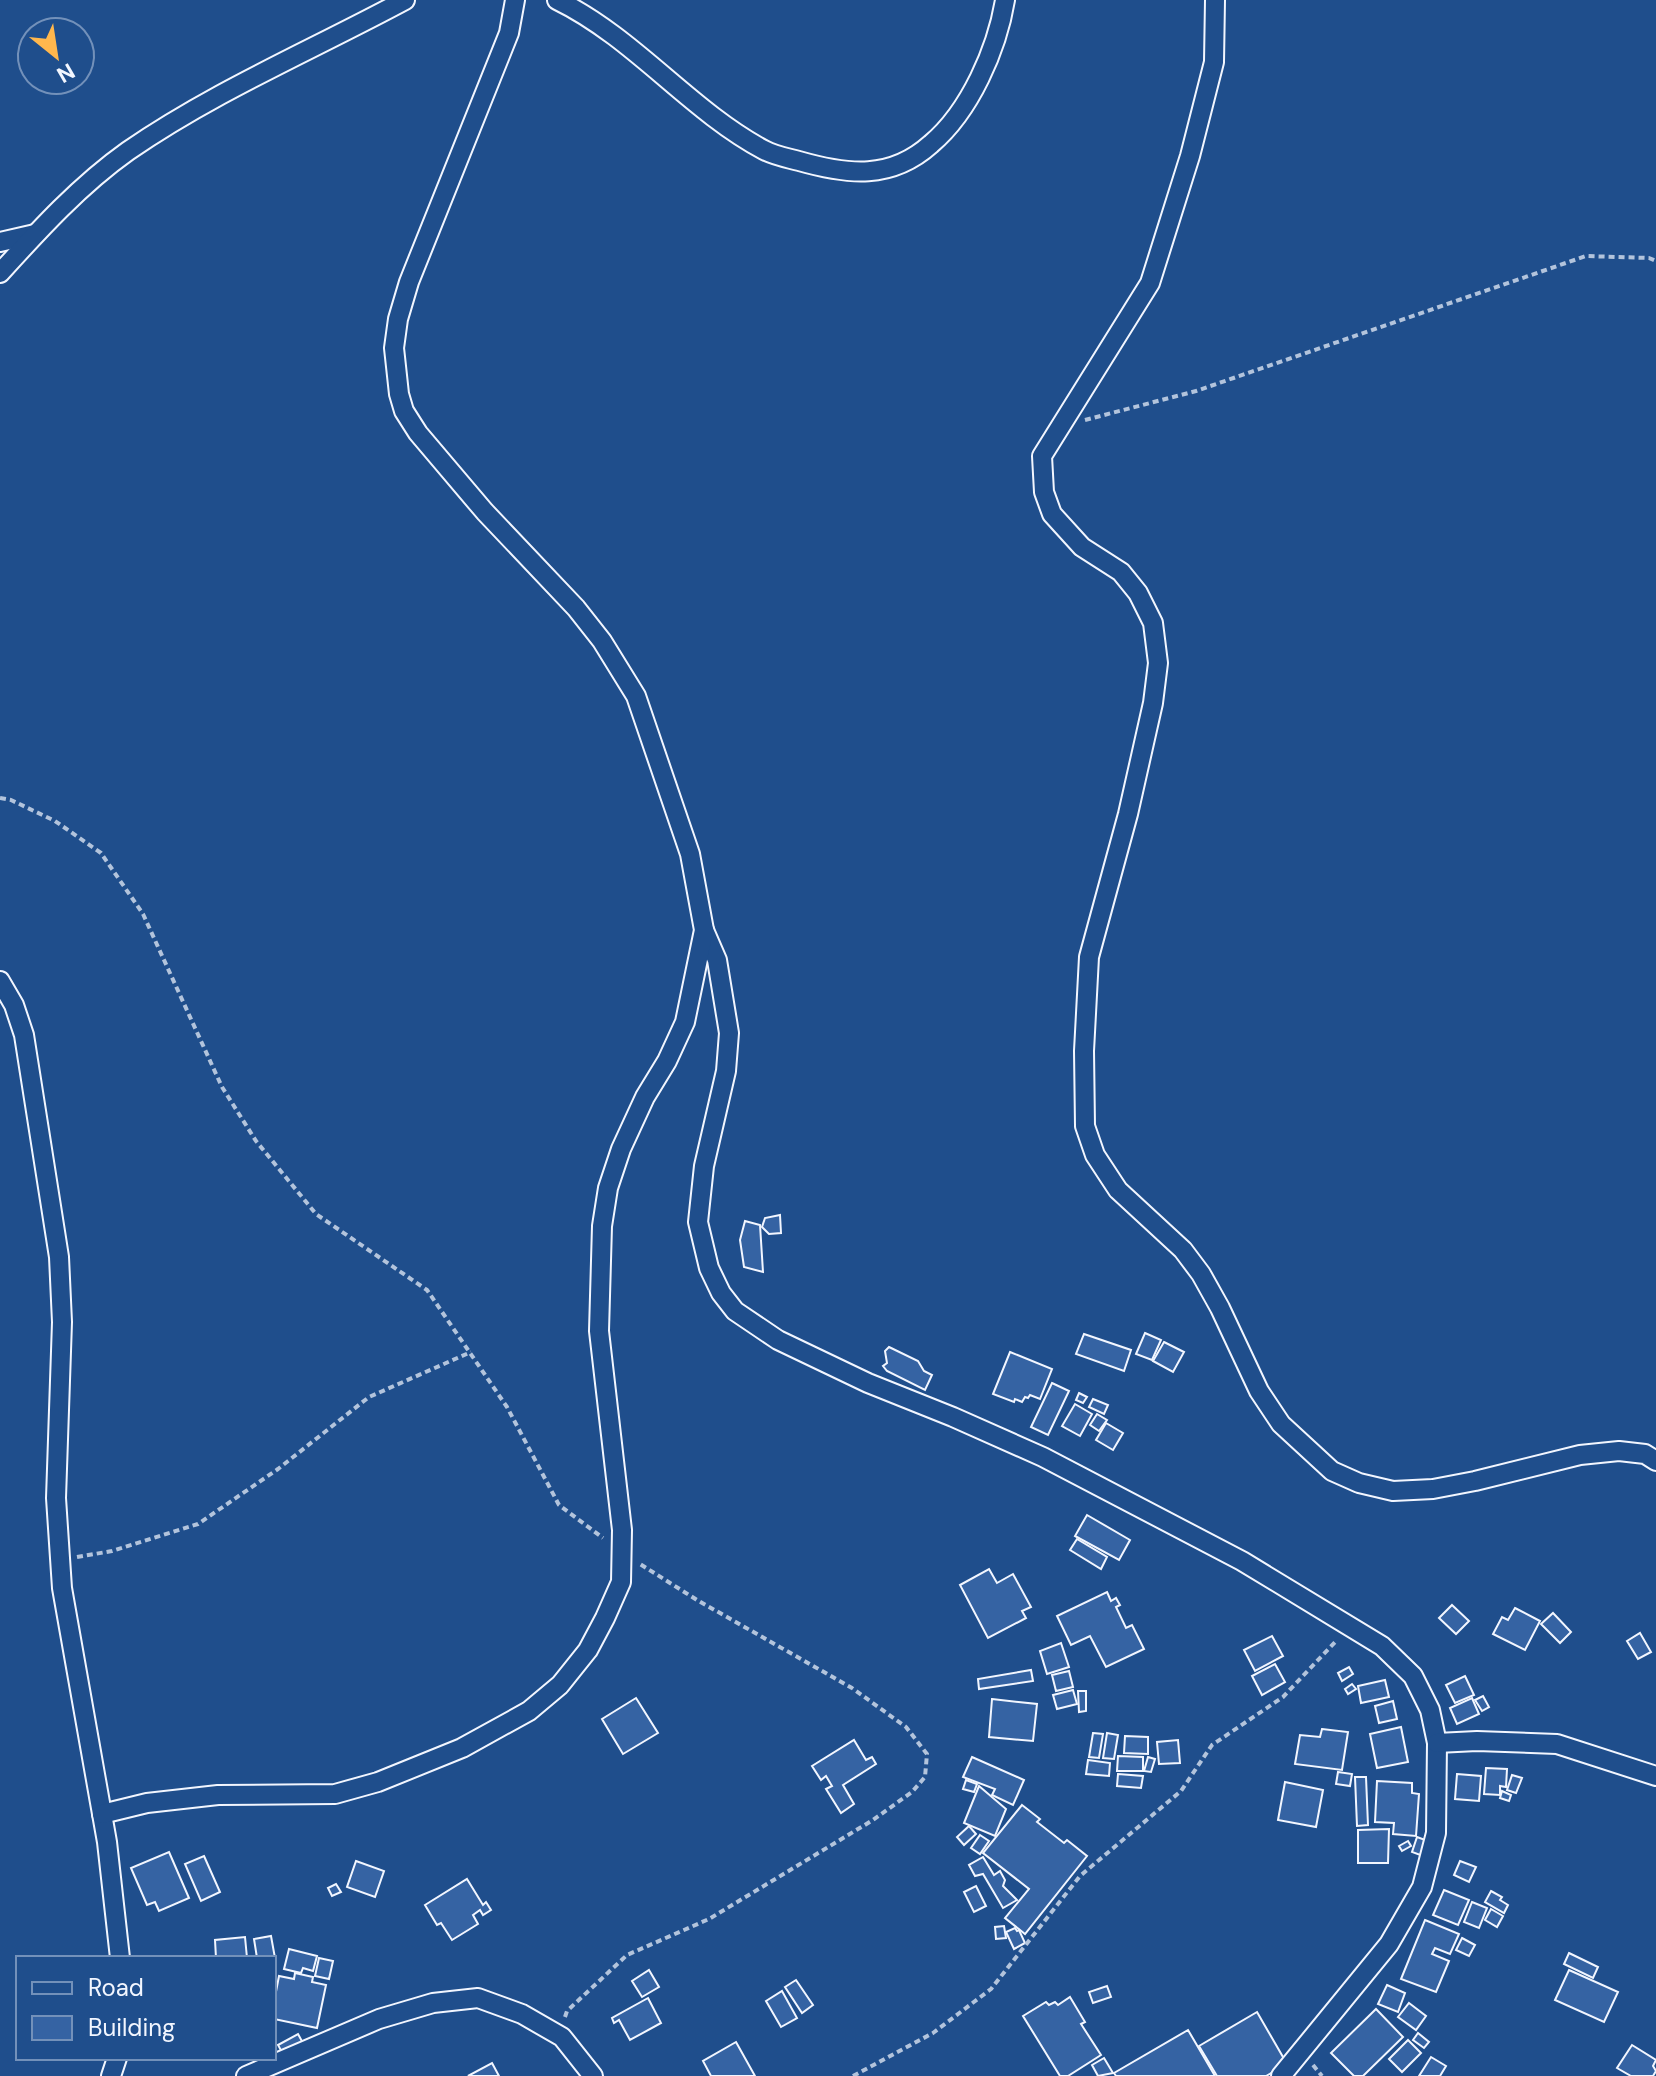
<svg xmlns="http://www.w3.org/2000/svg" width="1656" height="2076" viewBox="0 0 1656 2076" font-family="'DM Sans',sans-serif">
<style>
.building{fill:#3563a3;stroke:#f2f6ff;stroke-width:2}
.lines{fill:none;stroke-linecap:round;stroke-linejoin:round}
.street-casing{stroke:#f2f6ff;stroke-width:22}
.path{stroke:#b3c4dc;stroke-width:4;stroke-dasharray:6 4;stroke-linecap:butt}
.street{stroke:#1f4e8c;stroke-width:18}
</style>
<rect width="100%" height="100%" fill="#1f4e8c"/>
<!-- building -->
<g class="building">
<polygon points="780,1215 781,1233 769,1234 762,1227 765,1218"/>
<polygon points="745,1221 760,1225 763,1272 744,1267 740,1240"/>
<polygon points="1145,1333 1161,1340 1152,1360 1136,1354"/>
<polygon points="1084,1334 1131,1350 1124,1371 1076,1354"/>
<polygon points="1164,1342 1184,1352 1173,1372 1153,1361"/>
<polygon points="889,1347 918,1361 924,1371 932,1375 925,1390 887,1371 883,1366 887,1363 885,1351"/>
<polygon points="1010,1352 1052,1369 1040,1399 1030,1395 1028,1398 1025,1397 1022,1402 1015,1399 1014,1402 993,1394"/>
<polygon points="1052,1383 1069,1391 1048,1435 1031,1427"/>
<polygon points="1079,1393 1087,1397 1083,1403 1076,1400"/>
<polygon points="1093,1399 1108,1405 1104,1414 1089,1407"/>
<polygon points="1075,1404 1092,1414 1080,1436 1062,1426"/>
<polygon points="1097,1414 1107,1420 1099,1431 1090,1425"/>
<polygon points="1106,1423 1123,1433 1113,1450 1096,1440"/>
<polygon points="1087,1515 1130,1540 1119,1560 1075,1536"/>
<polygon points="1077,1539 1107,1557 1101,1569 1070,1550"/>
<polygon points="989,1569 997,1583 1013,1574 1031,1607 1022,1611 1026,1618 988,1638 960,1585"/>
<polygon points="1107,1592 1111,1601 1116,1598 1120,1605 1116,1607 1126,1628 1132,1625 1144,1649 1106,1667 1090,1636 1071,1645 1057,1616"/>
<polygon points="1452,1605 1469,1621 1456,1634 1439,1618"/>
<polygon points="1515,1608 1540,1621 1525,1650 1493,1634 1502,1617 1508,1620"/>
<polygon points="1553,1613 1571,1632 1560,1643 1541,1624"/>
<polygon points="1640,1633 1651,1652 1638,1659 1627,1641"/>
<polygon points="1272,1636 1283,1656 1255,1671 1244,1650"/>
<polygon points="1061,1643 1069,1667 1047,1674 1040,1651"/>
<polygon points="1275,1664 1285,1682 1262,1695 1252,1676"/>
<polygon points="1349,1667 1353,1674 1342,1681 1338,1673"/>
<polygon points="1031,1670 1033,1681 979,1689 978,1679"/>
<polygon points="1069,1671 1073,1687 1056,1691 1052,1675"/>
<polygon points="1465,1676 1474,1695 1455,1703 1446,1685"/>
<polygon points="1385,1680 1389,1697 1361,1703 1358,1686"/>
<polygon points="1352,1684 1356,1689 1348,1694 1345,1689"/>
<polygon points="1073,1690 1077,1704 1057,1709 1053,1695"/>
<polygon points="1078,1691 1086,1691 1086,1711 1079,1712"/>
<polygon points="1483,1696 1489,1707 1482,1711 1475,1700"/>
<polygon points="636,1698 658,1733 623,1754 602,1719"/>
<polygon points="1472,1698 1479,1714 1457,1724 1450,1708"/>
<polygon points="992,1699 1037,1704 1033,1741 989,1737"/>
<polygon points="1393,1701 1397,1719 1379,1723 1375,1706"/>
<polygon points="1401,1727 1408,1762 1377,1768 1370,1734"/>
<polygon points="1322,1729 1348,1732 1342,1770 1295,1764 1300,1735 1320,1737"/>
<polygon points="1093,1733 1103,1734 1099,1758 1089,1757"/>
<polygon points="1107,1733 1118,1735 1114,1759 1103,1758"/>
<polygon points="1125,1736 1148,1737 1148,1754 1124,1753"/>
<polygon points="854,1740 866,1760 872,1757 876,1764 843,1785 854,1804 841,1813 826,1789 832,1786 826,1776 821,1780 812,1766"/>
<polygon points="1178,1740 1180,1763 1159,1764 1157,1742"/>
<polygon points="1118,1756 1143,1757 1143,1771 1117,1771"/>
<polygon points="972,1757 1024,1780 1013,1805 992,1795 995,1789 963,1777"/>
<polygon points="1148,1757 1155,1759 1151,1772 1144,1771"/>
<polygon points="1088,1760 1110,1763 1109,1776 1086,1774"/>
<polygon points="1486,1768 1507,1769 1506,1787 1500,1786 1500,1795 1484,1794"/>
<polygon points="1338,1772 1352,1774 1350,1786 1336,1784"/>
<polygon points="1118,1774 1143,1776 1141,1788 1117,1786"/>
<polygon points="1457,1774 1481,1776 1479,1801 1455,1799"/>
<polygon points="1512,1775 1522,1778 1516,1793 1507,1790"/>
<polygon points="1355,1777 1366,1777 1368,1825 1357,1826"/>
<polygon points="966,1780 977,1784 974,1792 963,1789"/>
<polygon points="1377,1781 1412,1783 1412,1793 1419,1794 1416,1836 1393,1834 1394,1823 1375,1822"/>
<polygon points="1285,1782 1323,1790 1316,1827 1278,1820"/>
<polygon points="979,1786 1006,1809 995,1836 964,1823"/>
<polygon points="1502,1791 1511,1795 1509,1801 1500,1798"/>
<polygon points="1022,1805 1040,1819 1037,1822 1064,1843 1067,1840 1087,1856 1025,1934 1005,1918 1029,1889 983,1853"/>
<polygon points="969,1826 976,1834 964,1845 957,1837"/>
<polygon points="1389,1829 1388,1863 1358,1863 1358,1830"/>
<polygon points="980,1835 989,1841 980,1854 971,1848"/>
<polygon points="1417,1837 1428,1841 1423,1856 1412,1852"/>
<polygon points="1408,1841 1411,1846 1402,1851 1399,1846"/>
<polygon points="169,1852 189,1898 159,1911 155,1902 147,1905 131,1868"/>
<polygon points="204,1856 220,1892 201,1901 185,1864"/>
<polygon points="983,1857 994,1875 1000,1871 1005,1880 1003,1886 1017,1900 1003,1908 983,1874 975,1876 969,1865"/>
<polygon points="356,1861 384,1871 375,1897 347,1887"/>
<polygon points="1460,1861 1476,1867 1469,1882 1454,1875"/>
<polygon points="467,1879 483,1905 486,1902 491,1910 483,1915 480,1910 473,1915 478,1924 452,1940 441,1923 437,1925 425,1905"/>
<polygon points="336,1884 341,1892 332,1896 328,1888"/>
<polygon points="976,1886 986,1906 974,1912 964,1892"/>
<polygon points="1444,1890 1469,1900 1458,1925 1433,1915"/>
<polygon points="1491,1891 1502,1897 1500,1900 1508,1905 1504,1913 1485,1902"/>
<polygon points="1472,1902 1487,1908 1479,1928 1464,1922"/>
<polygon points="1491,1909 1503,1916 1497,1927 1485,1920"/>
<polygon points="1425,1920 1459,1934 1450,1954 1435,1948 1432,1954 1449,1961 1436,1992 1401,1979"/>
<polygon points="1004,1926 1006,1938 996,1939 995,1927"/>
<polygon points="1015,1928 1017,1931 1019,1930 1025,1943 1014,1949 1006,1932"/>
<polygon points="271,1936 275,1958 257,1958 254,1939"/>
<polygon points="245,1937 247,1958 216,1958 215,1940"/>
<polygon points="1462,1938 1475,1945 1469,1956 1456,1950"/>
<polygon points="289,1949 317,1956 313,1971 303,1968 301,1973 284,1969"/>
<polygon points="1569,1953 1598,1967 1593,1978 1564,1964"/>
<polygon points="319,1958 333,1961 329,1979 315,1976"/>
<polygon points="649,1970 659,1987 642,1997 632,1981"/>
<polygon points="1569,1970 1618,1992 1604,2022 1555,2000"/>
<polygon points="295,1973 313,1977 312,1982 326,1985 317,2028 274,2019 274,2002 279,1976 294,1979"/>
<polygon points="796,1980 813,2005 802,2013 785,1987"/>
<polygon points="1387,1985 1405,1993 1398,2012 1378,2004"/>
<polygon points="1107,1986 1111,1997 1093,2003 1089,1992"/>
<polygon points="782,1991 797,2018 781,2027 766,2001"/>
<polygon points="1070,1997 1085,2022 1081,2024 1101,2055 1068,2076 1060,2076 1023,2016 1046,2002 1049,2005 1055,2002 1058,2005"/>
<polygon points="648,1998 661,2023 630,2040 619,2020 614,2023 612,2018"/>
<polygon points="1409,2003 1426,2016 1416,2030 1398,2017"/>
<polygon points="1376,2009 1403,2037 1363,2076 1354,2076 1331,2053"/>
<polygon points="1257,2012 1287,2064 1266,2076 1217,2076 1199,2046"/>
<polygon points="1188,2030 1215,2076 1116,2076 1114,2073"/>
<polygon points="1418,2033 1429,2042 1424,2048 1413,2040"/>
<polygon points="298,2034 303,2043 283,2054 278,2045"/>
<polygon points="1408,2040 1421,2053 1402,2072 1389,2059"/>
<polygon points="736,2042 755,2076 711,2076 703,2061"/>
<polygon points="1632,2045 1656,2060 1653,2066 1656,2071 1653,2076 1631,2076 1617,2068"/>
<polygon points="1431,2057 1446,2066 1440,2076 1419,2076"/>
<polygon points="1104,2058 1113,2073 1098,2076 1092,2065"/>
<polygon points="492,2063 499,2076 468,2076"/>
</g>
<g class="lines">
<defs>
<g id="street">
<path d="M 557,0 C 635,38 689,110 764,150 C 775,156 788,158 799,161 C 848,175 891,180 931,144 C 970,111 997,49 1005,0"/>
<polyline points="1215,0 1214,62 1190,156 1150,283 1042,456 1044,492 1052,514 1082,547 1121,572 1138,593 1153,623 1158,663 1153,703 1128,814 1089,957 1084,1051 1085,1126 1095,1155 1118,1190 1183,1250 1201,1274 1220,1308 1259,1391 1281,1424 1332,1471 1359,1483 1393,1491 1433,1489 1475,1481 1580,1455 1619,1451 1645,1454 1656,1461"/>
<polyline points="0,242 35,234"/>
<path d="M 0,273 C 39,230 80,185 128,151 C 215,91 312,50 405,0"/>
<polyline points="704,930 717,960 729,1033 726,1071 704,1166 698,1222 709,1268 721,1293 735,1311 778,1340 868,1383 953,1417 1043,1457 1242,1561 1382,1646 1413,1676 1430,1710 1437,1743 1436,1833 1422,1887 1389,1944 1281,2076"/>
<polyline points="0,981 14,1005 24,1035 59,1257 62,1322 56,1498 62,1588 107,1842 120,1958"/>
<polyline points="1437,1743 1477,1741 1557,1744 1656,1776"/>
<polyline points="102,1814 147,1803 218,1795 335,1794 378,1782 462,1748 529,1711 560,1685 588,1650 605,1618 621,1582 622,1530 599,1331 602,1226 608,1188 621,1149 645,1097 667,1061 685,1022 704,930 690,854 636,696 602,641 576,608 485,512 418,433 404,411 399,394 394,348 398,319 409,282 509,33 515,0"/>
<polyline points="111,2076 117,2058"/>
<polyline points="246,2076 379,2019 433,2003 478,1998 522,2014 562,2037 593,2076"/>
</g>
</defs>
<!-- street casing -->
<use href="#street" class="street-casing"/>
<!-- path -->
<g class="path">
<polyline points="1085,420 1196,391 1586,256 1649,258 1656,261"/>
<polyline points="0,798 11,800 55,821 101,853 143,914 222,1087 256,1141 316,1214 427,1290 507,1407 559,1505 603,1538"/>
<polyline points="77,1557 112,1551 198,1524 278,1469 369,1397 471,1352"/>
<polyline points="565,2017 567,2011 627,1955 709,1919 873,1820 912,1792 925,1777 927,1754 906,1727 852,1688 697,1600 640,1564"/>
<polyline points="1313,2065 1322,2076"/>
<polyline points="853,2076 933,2033 991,1989 1080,1876 1181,1791 1212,1745 1283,1697 1337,1640"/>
</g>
<!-- street -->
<use href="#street" class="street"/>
</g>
<!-- legend -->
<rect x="16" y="1956" width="260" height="104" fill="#1f4e8c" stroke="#7391ba" stroke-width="2"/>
<rect x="32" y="1982" width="40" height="12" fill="#1f4e8c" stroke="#7391ba" stroke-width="2"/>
<text x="88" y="1996" font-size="24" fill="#f2f6ff">Road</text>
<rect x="32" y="2016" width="40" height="24" fill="#3563a3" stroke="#7391ba" stroke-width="2"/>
<text x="88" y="2036" font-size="24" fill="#f2f6ff">Building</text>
<!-- north arrow -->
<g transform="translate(56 56) rotate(150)"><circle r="38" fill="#1f4e8c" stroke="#7391ba" stroke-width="2"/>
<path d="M0-6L14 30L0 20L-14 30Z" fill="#ffb74d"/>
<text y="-12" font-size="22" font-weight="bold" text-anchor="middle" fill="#f2f6ff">N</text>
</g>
</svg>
